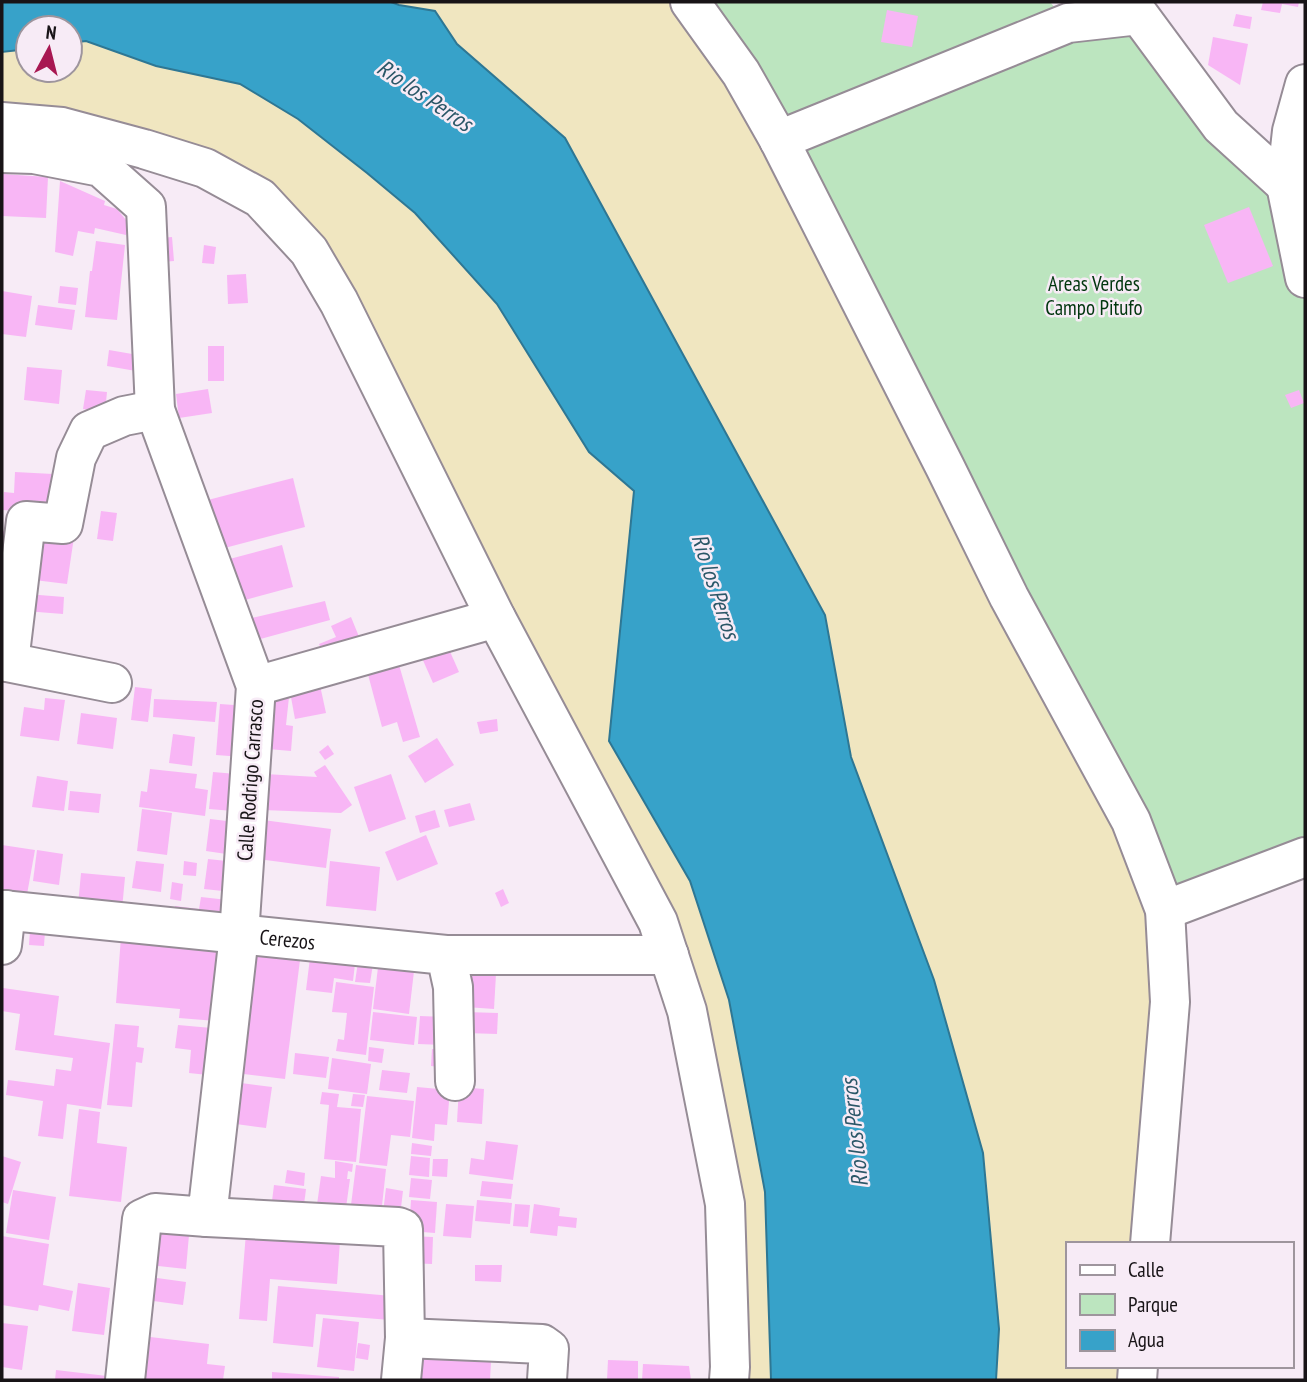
<svg xmlns="http://www.w3.org/2000/svg" width="1307" height="1382" viewBox="0 0 1307 1382" font-family="'PT Sans Narrow',sans-serif">
<style>
.green{fill:#bce5bf}
.sand{fill:#f0e6c0;fill-rule:evenodd}
.water{fill:#37a2c9;stroke:#2e7794;stroke-width:2}
.building{fill:#f8b6f5}
.lines{fill:none;stroke-linecap:round;stroke-linejoin:round}
.minor-casing{stroke:#968c96;stroke-width:42}
.minor{stroke:#fff;stroke-width:38}
.labels{text-anchor:middle;dominant-baseline:central;stroke-width:5;stroke-linejoin:round;paint-order:stroke}
.park-label{font-size:21px;fill:#01360e;stroke:#f7ebf6}
.street-label{font-size:21px;fill:#181417;stroke:#f7ebf6}
.water-label{font-size:23px;font-style:italic;fill:#2b5768;stroke:#f7ebf6}
</style>
<rect width="100%" height="100%" fill="#f7ebf6"/>
<!-- green -->
<polygon class="green" points="690,2 1050,2 1068,23 1139,15 1286,185 1305,278 1305,857 1165,910"/>
<!-- sand -->
<path class="sand" d="M 2,2 L 690,2 L 1165,910 L 1150,1244 L 1067,1244 L 1067,1366 L 1138,1366 L 1137,1380 L 729,1380 L 687,1011 L 559,737 L 260,198 L 2,122 ZM 28,28 L 70,28 L 70,70 L 28,70 Z"/>
<!-- water -->
<polygon class="water" points="2,2 391,2 399,5 435,11 457,44 565,138 825,615 851,757 934,980 983,1153 999,1329 996,1380 771,1380 765,1192 729,1000 690,881 609,741 634,491 589,452 497,304 415,213 367,173 298,119 240,84 156,66 86,41 70,43 70,28 28,28 28,49 2,52"/>
<!-- building -->
<g class="building">
<polygon points="1263,2 1299,2 1298,7 1282,4 1280,13 1261,10"/>
<polygon points="887,10 918,16 912,47 881,42"/>
<polygon points="1236,14 1252,17 1250,29 1233,26"/>
<polygon points="1213,37 1248,44 1240,85 1208,65"/>
<polygon points="2,174 48,177 46,218 2,216"/>
<polygon points="60,181 105,201 104,205 117,209 126,220 128,227 126,235 95,228 94,234 78,231 73,256 55,252"/>
<polygon points="1249,207 1273,266 1228,283 1204,225"/>
<polygon points="172,237 174,261 162,262 160,238"/>
<polygon points="96,241 125,245 117,320 85,317 90,271 92,271"/>
<polygon points="204,245 216,247 214,264 202,263"/>
<polygon points="246,274 248,303 228,304 227,275"/>
<polygon points="60,286 78,288 76,305 58,303"/>
<polygon points="2,291 32,296 26,337 2,334"/>
<polygon points="38,305 75,310 72,330 35,325"/>
<rect x="208" y="346" width="16" height="35"/>
<polygon points="109,350 138,355 136,371 107,366"/>
<polygon points="27,367 62,370 59,404 24,400"/>
<polygon points="208,389 212,413 179,418 176,394"/>
<polygon points="86,390 107,392 105,412 83,409"/>
<polygon points="1299,390 1304,403 1291,408 1285,395"/>
<polygon points="15,472 53,474 51,513 3,510 4,492 14,493"/>
<polygon points="293,478 305,527 217,550 204,501"/>
<polygon points="101,511 117,513 113,541 97,539"/>
<polygon points="2,531 12,533 9,555 2,554"/>
<polygon points="33,531 74,537 67,584 26,579"/>
<polygon points="282,545 293,587 234,603 222,561"/>
<polygon points="27,594 64,597 63,614 25,611"/>
<polygon points="325,601 330,620 253,641 247,619"/>
<polygon points="351,617 364,649 327,663 319,644 336,637 331,626"/>
<polygon points="448,647 459,672 433,683 422,658"/>
<polygon points="397,658 420,737 403,742 397,722 382,727 366,667"/>
<polygon points="318,676 326,713 295,719 288,681"/>
<polygon points="135,687 152,689 148,722 131,720"/>
<polygon points="273,696 289,697 286,725 293,726 291,751 268,749"/>
<polygon points="45,698 65,700 59,741 20,736 24,707 44,710"/>
<polygon points="154,699 217,702 215,722 153,717"/>
<polygon points="220,704 248,706 243,757 216,755"/>
<polygon points="81,713 117,718 113,749 77,744"/>
<polygon points="497,719 498,731 480,734 477,722"/>
<polygon points="173,734 195,737 192,766 169,763"/>
<polygon points="437,738 454,765 425,783 408,756"/>
<polygon points="328,745 334,754 325,760 319,752"/>
<polygon points="325,765 352,805 341,813 263,810 265,774 317,777 314,772"/>
<polygon points="150,769 197,774 195,788 208,790 205,816 139,807 141,791 147,792"/>
<polygon points="213,772 248,775 245,812 209,809"/>
<polygon points="391,774 406,819 369,832 354,787"/>
<polygon points="37,776 68,781 64,811 32,807"/>
<polygon points="70,791 101,794 99,813 68,810"/>
<polygon points="470,803 475,820 449,827 444,810"/>
<polygon points="142,809 172,813 167,855 137,851"/>
<polygon points="435,810 440,827 420,833 415,816"/>
<polygon points="210,819 244,823 240,856 206,851"/>
<polygon points="263,820 331,829 326,868 258,859"/>
<polygon points="426,835 438,864 397,881 385,852"/>
<polygon points="2,845 35,850 24,911 2,907"/>
<polygon points="37,850 63,854 59,885 33,881"/>
<polygon points="208,859 236,862 232,892 204,889"/>
<polygon points="136,861 164,864 161,892 132,888"/>
<polygon points="184,861 197,863 196,876 183,875"/>
<polygon points="330,861 380,867 376,911 326,906"/>
<polygon points="81,873 125,877 121,920 77,916"/>
<polygon points="172,882 183,884 181,901 170,899"/>
<polygon points="503,889 509,903 501,907 495,893"/>
<polygon points="201,897 228,900 224,931 172,924 175,906 199,909"/>
<polygon points="30,930 45,931 44,946 29,945"/>
<polygon points="121,937 229,946 216,1021 179,1018 180,1009 116,1003"/>
<polygon points="250,954 300,960 285,1079 235,1073"/>
<polygon points="310,958 355,964 353,981 334,978 332,993 306,990"/>
<polygon points="379,959 411,962 414,971 409,1014 373,1009"/>
<polygon points="358,962 373,964 370,983 355,982"/>
<polygon points="467,973 496,974 494,1009 466,1007"/>
<polygon points="336,982 374,987 366,1055 336,1051 338,1039 344,1040 347,1013 332,1012"/>
<polygon points="3,988 59,996 54,1035 110,1043 101,1109 67,1104 63,1139 38,1136 43,1101 6,1095 8,1080 54,1086 56,1069 71,1071 73,1058 15,1050 20,1014 2,1011"/>
<polygon points="373,1012 417,1017 414,1045 370,1040"/>
<polygon points="466,1012 498,1013 497,1034 465,1033"/>
<polygon points="420,1016 445,1017 444,1045 418,1044"/>
<polygon points="115,1024 139,1026 137,1047 144,1048 142,1063 136,1062 132,1107 107,1105"/>
<polygon points="178,1025 223,1029 217,1076 189,1073 191,1050 175,1048"/>
<polygon points="369,1047 384,1049 382,1063 368,1061"/>
<polygon points="432,1049 450,1050 448,1068 431,1066"/>
<polygon points="295,1053 329,1057 326,1078 293,1074"/>
<polygon points="332,1058 371,1064 367,1094 328,1089"/>
<polygon points="382,1070 410,1073 407,1093 379,1090"/>
<polygon points="241,1083 272,1087 266,1128 236,1124"/>
<polygon points="417,1087 450,1090 447,1125 435,1124 434,1141 412,1138"/>
<polygon points="459,1087 484,1089 482,1124 457,1122"/>
<polygon points="322,1092 339,1094 337,1107 361,1109 356,1162 324,1159 329,1105 320,1104"/>
<polygon points="353,1094 365,1095 363,1107 351,1106"/>
<polygon points="367,1096 414,1101 410,1137 391,1135 387,1166 359,1163"/>
<polygon points="79,1109 100,1112 97,1143 127,1147 121,1202 69,1196"/>
<polygon points="486,1141 518,1145 513,1180 469,1174 471,1158 484,1160"/>
<polygon points="412,1143 432,1146 431,1156 411,1154"/>
<polygon points="2,1156 21,1162 8,1204 2,1202"/>
<polygon points="411,1156 430,1158 429,1177 409,1175"/>
<polygon points="433,1159 448,1159 447,1177 432,1176"/>
<polygon points="335,1161 353,1164 352,1172 348,1171 347,1179 350,1179 344,1222 315,1219 321,1176 335,1178"/>
<polygon points="356,1165 386,1169 380,1224 349,1221"/>
<polygon points="287,1170 305,1173 304,1186 285,1183"/>
<polygon points="411,1178 432,1180 430,1199 409,1197"/>
<polygon points="482,1181 513,1184 511,1199 480,1196"/>
<polygon points="274,1185 306,1189 302,1220 270,1217"/>
<polygon points="386,1188 403,1191 399,1224 382,1221"/>
<polygon points="13,1190 56,1197 49,1240 6,1233"/>
<polygon points="411,1200 437,1202 435,1233 409,1231"/>
<polygon points="477,1200 512,1203 510,1224 475,1221"/>
<polygon points="446,1204 474,1206 471,1238 443,1236"/>
<polygon points="515,1204 530,1205 528,1227 513,1226"/>
<polygon points="534,1204 560,1208 559,1216 577,1218 576,1228 558,1226 557,1236 530,1233"/>
<polygon points="152,1231 189,1235 186,1269 149,1265"/>
<polygon points="246,1233 340,1241 337,1284 270,1279 267,1321 239,1319"/>
<polygon points="2,1236 49,1244 43,1285 73,1291 69,1311 39,1305 38,1311 2,1305"/>
<polygon points="409,1236 433,1237 432,1264 408,1263"/>
<polygon points="475,1265 502,1265 501,1282 475,1281"/>
<polygon points="150,1277 186,1282 183,1305 146,1300"/>
<polygon points="78,1283 110,1288 104,1335 72,1331"/>
<polygon points="278,1286 392,1296 390,1320 316,1314 313,1347 273,1343"/>
<polygon points="323,1318 359,1322 354,1371 317,1367"/>
<polygon points="2,1323 28,1326 22,1370 2,1367"/>
<polygon points="142,1336 209,1344 207,1364 225,1366 223,1380 137,1380"/>
<polygon points="358,1343 370,1345 368,1360 356,1358"/>
<polygon points="411,1356 491,1362 490,1380 409,1380"/>
<polygon points="608,1360 638,1361 638,1380 607,1380"/>
<polygon points="643,1364 689,1366 691,1380 642,1380"/>
<polygon points="56,1370 107,1376 106,1380 55,1380"/>
<polygon points="272,1372 339,1377 339,1380 272,1380"/>
</g>
<g class="lines">
<defs>
<g id="minor">
<polyline points="690,2 741,73 779,140 945,467 1009,597 1131,821 1165,910 1170,1002 1150,1244"/>
<polyline points="1305,84 1292,131 1286,185 1305,278"/>
<polyline points="2,122 62,127 144,149 205,168 260,198 309,251 339,302 496,618 658,922 687,1011 725,1204 730,1367 729,1380"/>
<polyline points="779,140 1068,23 1139,15 1221,126 1286,185"/>
<polyline points="2,153 34,154 101,167 146,207 155,410 256,686 239,935 207,1217 155,1213 142,1219 125,1380"/>
<polyline points="2,661 112,683"/>
<polyline points="9,662 26,521 63,524 76,458 89,431 124,416 155,410"/>
<polyline points="256,686 496,618"/>
<path id="s1" d="M 2,910 L 446,955 L 453,987 L 455,1081"/>
<polyline points="1165,910 1305,857"/>
<polyline points="2,945 6,910"/>
<polyline points="446,955 669,955"/>
<polyline points="207,1217 398,1227 403,1229 405,1338 401,1380"/>
<polyline points="405,1338 542,1344 549,1349 547,1380"/>
<polyline points="1137,1380 1138,1366"/>
</g>
</defs>
<!-- minor casing -->
<use href="#minor" class="minor-casing"/>
<!-- minor -->
<use href="#minor" class="minor"/>
</g>
<g class="labels">
<!-- park labels -->
<g class="park-label">
<text x="1094" y="283">Areas Verdes<tspan x="1094" dy="24">Campo Pitufo</tspan></text>
</g>
<!-- street labels -->
<g class="street-label">
<text transform="translate(250 780) rotate(-86)">Calle Rodrigo Carrasco</text>
<text stroke="none"><textPath href="#s1" startOffset="287">Cerezos</textPath></text>
</g>
<!-- water labels -->
<g class="water-label">
<text transform="translate(425 95) rotate(34)">Rio los Perros</text>
<text transform="translate(716 586) rotate(72)">Rio los Perros</text>
<text transform="translate(854 1133) rotate(-96)">Rio los Perros</text>
</g>
</g>
<!-- border -->
<rect width="1307" height="1382" fill="none" stroke="#181417" stroke-width="7"/>
<!-- legend -->
<rect x="1066" y="1242" width="228" height="126" fill="#f7ebf6" stroke="#9e959d" stroke-width="2"/>
<rect x="1080" y="1265" width="35" height="10" fill="#ffffff" stroke="#9e959d" stroke-width="2"/>
<text x="1128" y="1277" font-size="21" fill="#181417">Calle</text>
<rect x="1080" y="1294" width="35" height="21" fill="#bce5bf" stroke="#9e959d" stroke-width="2"/>
<text x="1128" y="1312" font-size="21" fill="#181417">Parque</text>
<rect x="1080" y="1330" width="35" height="21" fill="#37a2c9" stroke="#9e959d" stroke-width="2"/>
<text x="1128" y="1347" font-size="21" fill="#181417">Agua</text>
<!-- north arrow -->
<g transform="translate(49 49) rotate(7)"><circle r="33" fill="#f7ebf6" stroke="#9e959d" stroke-width="2"/>
<path d="M0-5L12 26L0 18L-12 26Z" fill="#a81752"/>
<text y="-10" font-size="19" font-weight="bold" text-anchor="middle" fill="#181417">N</text>
</g>
</svg>
